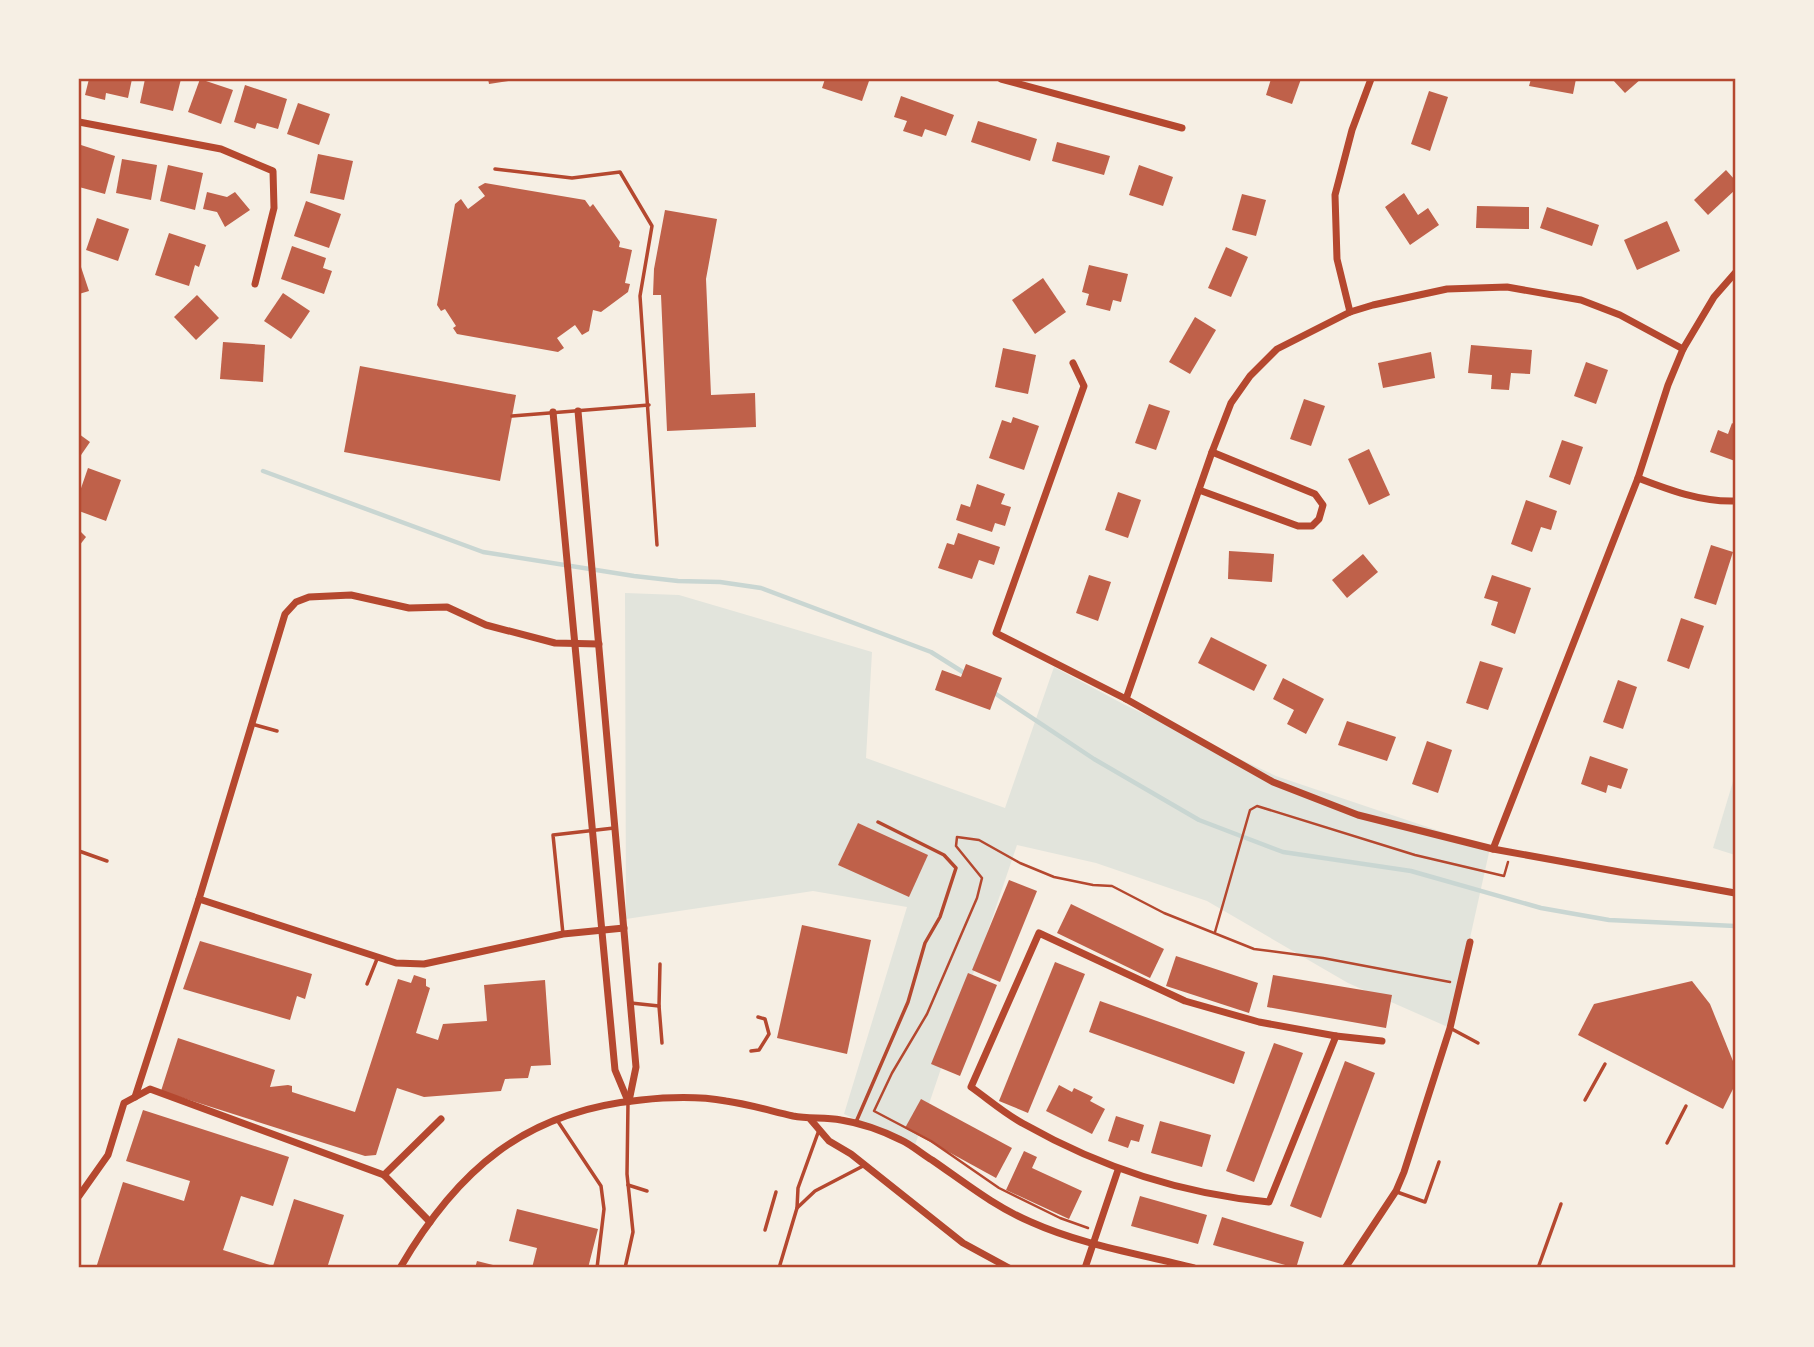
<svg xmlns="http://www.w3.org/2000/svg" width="1814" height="1347" viewBox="0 0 1814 1347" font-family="'Asap Condensed',sans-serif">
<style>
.green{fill:#e2e4dc}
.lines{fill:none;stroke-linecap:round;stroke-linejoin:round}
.stream{stroke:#c9d6d2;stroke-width:4.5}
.building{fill:#bf614a}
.path{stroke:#b5482f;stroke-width:2.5}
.service{stroke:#b5482f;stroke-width:3.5}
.minor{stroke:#b5482f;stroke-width:7}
.neatline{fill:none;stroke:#b5482f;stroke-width:2.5}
</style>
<rect width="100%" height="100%" fill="#f6efe4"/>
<!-- green -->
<g class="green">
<polygon points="625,593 679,595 872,652 866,758 1005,808 1054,667 1125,705 1276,776 1490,848 1450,1028 1348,983 1207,901 1096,863 1017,845 914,1148 844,1114 907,907 813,891 626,919"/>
<polygon points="1735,775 1735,855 1713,848"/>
</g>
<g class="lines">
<!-- stream -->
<g class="stream">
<polyline points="263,471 483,552 634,576 678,581 720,582 761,588 931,652 966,674"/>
<polyline points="993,692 1094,759 1199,820 1283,852 1411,871 1541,908 1609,920 1735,926"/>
</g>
</g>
<!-- building -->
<g class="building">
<polygon points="89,79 132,79 128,98 106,93 105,100 85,95"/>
<polygon points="145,79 181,79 173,111 140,103"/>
<polygon points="200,79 233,90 221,124 188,112"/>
<polygon points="488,79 515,79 515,80 489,84"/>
<polygon points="825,79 863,79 869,81 862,101 822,88"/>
<polygon points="1271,79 1301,79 1292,104 1266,95"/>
<polygon points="1531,79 1576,79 1573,94 1529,86"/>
<polygon points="1612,79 1641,79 1625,93"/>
<polygon points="245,85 287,99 278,129 257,123 255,129 234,122"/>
<polygon points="1429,91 1448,97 1430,151 1411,144"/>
<polygon points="901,96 954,115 946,136 925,129 922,137 903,131 907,121 894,117"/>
<polygon points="298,103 330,114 319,145 287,134"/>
<polygon points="978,121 1037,139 1030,161 971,142"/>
<polygon points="1057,142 1110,156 1104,175 1052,161"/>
<polygon points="81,145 115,156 105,194 79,187"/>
<polygon points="318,154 353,161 344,200 310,193"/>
<polygon points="122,159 157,165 151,200 116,193"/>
<polygon points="168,165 203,173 195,210 160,201"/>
<polygon points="1139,165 1173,177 1163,206 1129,195"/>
<polygon points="1726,170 1735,180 1735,190 1708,215 1694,200"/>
<polygon points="485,183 585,200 590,207 593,204 620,242 619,247 632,250 625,283 630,284 628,292 601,312 593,310 589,331 582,335 575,325 557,338 564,348 558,352 457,334 453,328 456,326 445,309 441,311 437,305 455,204 461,199 468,209 485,196 478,187"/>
<polygon points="207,192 227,197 235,192 250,210 225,227 217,212 203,209"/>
<polygon points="1404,193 1418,215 1428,208 1439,225 1410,245 1385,207"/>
<polygon points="1242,194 1266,200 1256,236 1232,230"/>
<polygon points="306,201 341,214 329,248 294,236"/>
<polygon points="1477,206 1529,207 1529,229 1476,228"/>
<polygon points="1547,207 1599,225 1592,246 1540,228"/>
<polygon points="665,210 717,219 706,279 711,395 755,393 756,427 667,431 661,295 653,295 654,269"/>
<polygon points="97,218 129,229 118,261 86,250"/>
<polygon points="1667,221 1680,251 1637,270 1624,240"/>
<polygon points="169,233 206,245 199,267 195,265 189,286 155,275"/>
<polygon points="292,246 326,258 323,268 332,271 324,294 281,279"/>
<polygon points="1226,247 1248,257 1231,297 1208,288"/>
<polygon points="79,261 89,291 79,294"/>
<polygon points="1089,265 1128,274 1121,302 1113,300 1110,311 1086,305 1089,294 1082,292"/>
<polygon points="1043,278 1066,312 1035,334 1012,300"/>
<polygon points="283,293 310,311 291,339 264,321"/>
<polygon points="197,295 219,318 196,340 174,317"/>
<polygon points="1195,317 1216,330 1190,374 1169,362"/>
<polygon points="223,342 265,345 263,382 220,379"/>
<polygon points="1471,345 1532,350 1530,374 1511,373 1509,390 1491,389 1492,375 1468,373"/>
<polygon points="1003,348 1036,355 1028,394 995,387"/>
<polygon points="1431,352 1435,378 1383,388 1378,363"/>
<polygon points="1586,362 1608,370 1596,404 1574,396"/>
<polygon points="360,366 516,395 500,481 344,452"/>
<polygon points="1304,399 1325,406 1311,446 1290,439"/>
<polygon points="1149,404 1170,411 1156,450 1135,443"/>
<polygon points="1013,417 1039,426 1024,470 989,458 1002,420 1011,423"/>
<polygon points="1732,423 1735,425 1735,461 1710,452 1718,430 1728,434"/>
<polygon points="79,434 90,442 79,458"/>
<polygon points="1562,440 1583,447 1570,485 1549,477"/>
<polygon points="1369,449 1390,495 1369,505 1348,459"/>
<polygon points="88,468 121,480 106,521 79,511 79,494"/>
<polygon points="977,484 1005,494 1001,504 1011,507 1005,526 995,523 992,532 956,520 961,504 970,507"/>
<polygon points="1118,492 1141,500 1128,538 1105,530"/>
<polygon points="1526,500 1557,511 1551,530 1541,527 1532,552 1511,544"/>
<polygon points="79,530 86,537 79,546"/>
<polygon points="958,533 1000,547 994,565 979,560 972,579 938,568 947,543 954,545"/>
<polygon points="1711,545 1733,552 1716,605 1694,598"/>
<polygon points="1229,551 1274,554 1272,582 1228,579"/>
<polygon points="1363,554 1378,572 1347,598 1332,580"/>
<polygon points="1089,575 1111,582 1098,621 1076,613"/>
<polygon points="1492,575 1531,588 1515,634 1491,625 1498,602 1484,598"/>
<polygon points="1681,618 1704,626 1689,669 1667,661"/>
<polygon points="1211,637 1267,665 1254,691 1198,663"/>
<polygon points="1480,661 1503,668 1488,710 1466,703"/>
<polygon points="966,664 1002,678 990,710 935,690 942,670 961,677"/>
<polygon points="1283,678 1324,699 1306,734 1287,724 1294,710 1273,699"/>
<polygon points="1618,680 1637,687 1623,729 1603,722"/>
<polygon points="1347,721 1396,737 1387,761 1338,745"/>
<polygon points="1427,741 1452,750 1438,793 1412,784"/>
<polygon points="1590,756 1628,769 1621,789 1608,785 1606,793 1581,784"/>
<polygon points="858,823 928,855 909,897 838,865"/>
<polygon points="1009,880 1037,891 1000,982 972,970"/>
<polygon points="1071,904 1164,949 1150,978 1057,933"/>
<polygon points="802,925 871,940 847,1054 777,1038"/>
<polygon points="200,941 312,974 305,999 297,996 290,1020 183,989"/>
<polygon points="1176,956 1258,983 1249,1013 1166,986"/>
<polygon points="1055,962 1085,974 1028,1113 999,1101"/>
<polygon points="968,973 997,985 960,1076 931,1064"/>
<polygon points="414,975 426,979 426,986 430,988 416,1033 438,1040 443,1024 487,1021 484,985 545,980 551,1065 531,1066 528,1078 505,1079 501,1091 424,1097 397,1088 376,1155 365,1156 161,1091 178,1038 275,1070 270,1087 288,1085 292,1086 292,1092 355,1112 398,979 411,983"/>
<polygon points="1273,975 1392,995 1386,1028 1267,1007"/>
<polygon points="1692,981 1710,1004 1735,1066 1735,1085 1723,1109 1578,1035 1594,1004"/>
<polygon points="1100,1001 1245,1052 1234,1084 1089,1032"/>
<polygon points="1274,1043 1303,1053 1254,1182 1226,1171"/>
<polygon points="1345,1061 1375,1073 1321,1218 1290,1206"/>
<polygon points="1059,1085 1072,1092 1074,1088 1093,1097 1090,1101 1105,1109 1092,1134 1046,1111"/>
<polygon points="921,1099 1012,1148 996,1178 905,1128"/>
<polygon points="143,1110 289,1157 273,1206 241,1196 223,1250 273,1266 294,1199 344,1215 327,1268 96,1268 123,1182 184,1201 190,1181 126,1161"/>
<polygon points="1116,1116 1144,1125 1139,1142 1131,1140 1128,1148 1108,1141"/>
<polygon points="1160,1121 1211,1135 1202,1167 1151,1153"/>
<polygon points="1024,1151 1037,1157 1032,1168 1082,1191 1069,1219 1006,1190"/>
<polygon points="1140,1196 1207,1215 1198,1244 1131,1226"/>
<polygon points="517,1209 598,1229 588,1268 532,1268 537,1248 509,1241"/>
<polygon points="1222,1217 1304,1242 1296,1268 1213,1245"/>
<polygon points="477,1261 501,1267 501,1268 475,1268"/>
</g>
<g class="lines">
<!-- path -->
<g class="path">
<polyline points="1215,932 1250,810 1257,806 1415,855 1504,876 1508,862"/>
<polyline points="1088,1228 1060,1218 999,1188 931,1141 874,1111 892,1073 927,1014 977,898 982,878 956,846 957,837 979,840 1020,863 1054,877 1093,885 1112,886 1164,913 1254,949 1323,958 1450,982"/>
</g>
<!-- service -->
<g class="service">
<polyline points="495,169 572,178 620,172 652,226 640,296 657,545"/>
<polyline points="512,416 649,405"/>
<polyline points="252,724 277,731"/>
<polyline points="79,851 107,861"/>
<polyline points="563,934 553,835 614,828"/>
<polyline points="660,964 659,1006 662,1043"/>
<polyline points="367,984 377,959"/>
<polyline points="631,1003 659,1006"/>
<polyline points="1450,1028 1478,1043"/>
<polyline points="751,1051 759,1050 769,1034 765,1019 758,1017"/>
<polyline points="1585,1100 1605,1064"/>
<polyline points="557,1120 601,1186 604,1209 597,1268"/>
<polyline points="856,1122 908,1002 925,943 940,917 956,868 944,855 878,822"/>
<polyline points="1667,1143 1686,1106"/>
<polyline points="628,1185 647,1191"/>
<polyline points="1397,1192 1425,1202 1439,1162"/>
<polyline points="797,1208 815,1191 865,1165"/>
<polyline points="765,1230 776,1192"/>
<polyline points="625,1268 633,1232 627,1174 628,1103"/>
<polyline points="779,1268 797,1208 798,1188 819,1130"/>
<polyline points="1538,1268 1561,1204"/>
</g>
<!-- minor -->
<g class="minor">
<polyline points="1001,79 1182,128"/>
<polyline points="79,122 221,149 273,171 274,208 255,284"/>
<polyline points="1350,312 1337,259 1335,195 1352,130 1371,79"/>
<polyline points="1073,363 1084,386 996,633 1126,699 1273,782 1358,815 1493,849 1735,893"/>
<polyline points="578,411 636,1067 629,1101"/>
<polyline points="553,412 615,1070 628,1101"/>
<path d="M 1638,478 C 1669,490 1701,502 1735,501"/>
<polyline points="1199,490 1298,526 1312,526 1319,519 1323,505 1315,494 1212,452"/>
<polyline points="1126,699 1212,452 1231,403 1250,376 1277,349 1350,312 1373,305 1447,289 1507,287 1581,300 1620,315 1683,349"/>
<polyline points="1493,849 1638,478 1668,385 1683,349 1714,297 1735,273"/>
<polyline points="199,899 396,963 424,964 563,934 624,928"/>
<path d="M 1039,933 L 1185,1001 L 1259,1022 L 1336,1036 L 1269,1202 C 1182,1194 1100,1167 1024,1124 C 1005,1114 988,1099 971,1087 Z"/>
<polyline points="1336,1036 1382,1041"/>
<polyline points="135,1097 199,899 285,614 296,602 309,597 351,595 409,608 447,607 486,625 555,643 599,644"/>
<polyline points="811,1120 829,1141 851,1154 963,1243 1009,1268"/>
<polyline points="384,1175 441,1119"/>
<polyline points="79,1196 108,1155 124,1103 150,1089 384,1175 430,1222"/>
<path d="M 400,1268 C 457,1170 525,1111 641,1100 C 669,1097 698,1096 726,1101 C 748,1104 771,1111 793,1116 C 809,1119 825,1117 841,1120 C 860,1123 883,1131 901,1140 C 912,1145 922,1154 932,1160 C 964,1182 995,1207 1031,1222 C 1082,1245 1140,1254 1194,1268"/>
<polyline points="1085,1268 1118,1170"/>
<polyline points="1345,1268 1396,1191 1404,1172 1450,1028 1470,942"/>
</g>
</g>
<!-- border -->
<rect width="1814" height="1347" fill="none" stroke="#f6efe4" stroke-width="161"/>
<rect x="80" y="80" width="1654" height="1186" class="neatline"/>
</svg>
